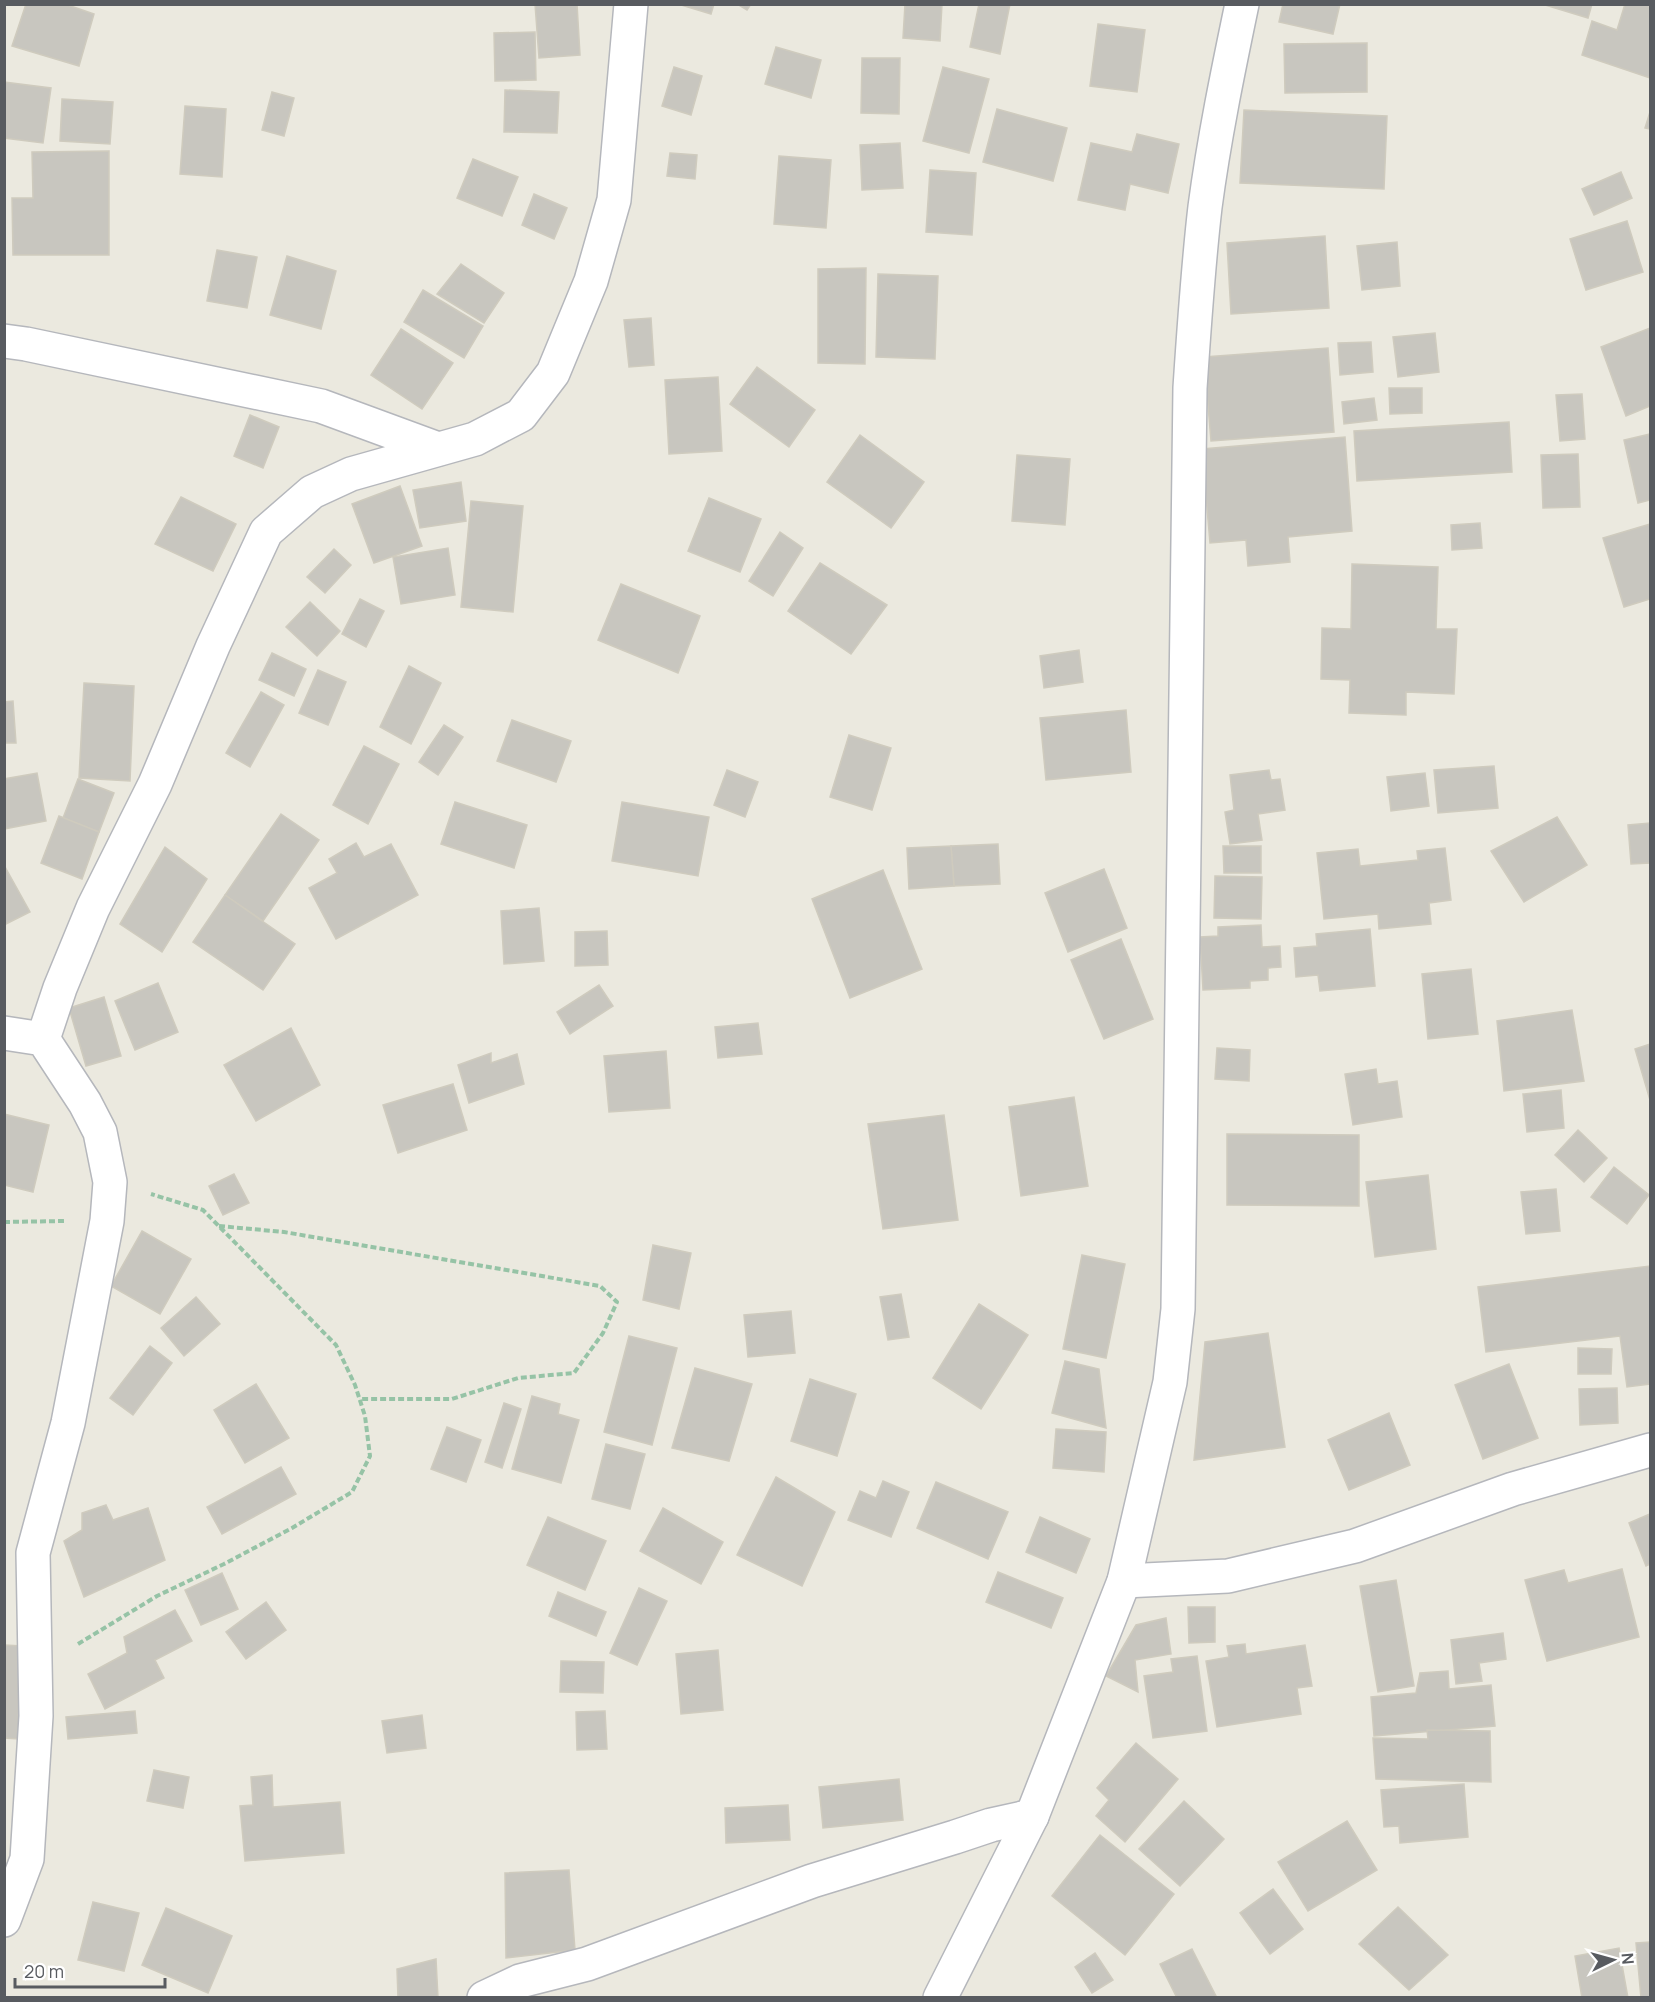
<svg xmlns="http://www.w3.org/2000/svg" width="1655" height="2002" viewBox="0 0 1655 2002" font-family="Manrope,sans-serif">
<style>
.building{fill:#c8c6bf;stroke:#cfcbbe;stroke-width:1.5}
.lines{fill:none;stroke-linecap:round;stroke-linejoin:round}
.minor-casing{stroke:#b5b7bc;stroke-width:36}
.path{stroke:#96c3a6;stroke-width:4;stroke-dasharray:6 3;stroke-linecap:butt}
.minor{stroke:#fff;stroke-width:33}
</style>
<rect width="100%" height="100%" fill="#ebe9df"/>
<!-- building -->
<g class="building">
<polygon points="26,4 65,4 94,14 79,66 12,46"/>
<polygon points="535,4 577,4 580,55 539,58"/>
<polygon points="678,4 714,4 711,14"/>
<polygon points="737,4 751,4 747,10"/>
<polygon points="905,4 942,4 940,41 903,38"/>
<polygon points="979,4 1010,4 1000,54 970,47"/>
<polygon points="1283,4 1340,4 1333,34 1279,22"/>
<polygon points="1542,4 1592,4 1588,18"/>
<polygon points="1625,4 1650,4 1650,78 1582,55 1592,21 1617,30"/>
<polygon points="1098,24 1145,30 1137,92 1090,86"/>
<polygon points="535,32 536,80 495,81 494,33"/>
<polygon points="1367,43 1367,92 1285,93 1284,44"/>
<polygon points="776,47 821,60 811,98 765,84"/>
<polygon points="862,58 900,58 899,114 861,113"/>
<polygon points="674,67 702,76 691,115 662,106"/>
<polygon points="943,67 989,79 969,153 923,141"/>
<polygon points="4,82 51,88 43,143 4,138"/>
<polygon points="505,90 559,92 557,133 504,132"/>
<polygon points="272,92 294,98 284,136 262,130"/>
<polygon points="62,99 113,102 110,144 60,141"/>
<polygon points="185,106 226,109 222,177 180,174"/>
<polygon points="997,109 1067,128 1053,181 983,162"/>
<polygon points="1244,110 1387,116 1384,189 1240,183"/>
<polygon points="1650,112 1650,129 1645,128"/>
<polygon points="1137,134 1179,144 1168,193 1130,184 1125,210 1078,200 1091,143 1132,152"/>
<polygon points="900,143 903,188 862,190 860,145"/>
<polygon points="109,151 109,255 13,255 12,198 33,198 32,152"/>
<polygon points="670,153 697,155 695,179 667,176"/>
<polygon points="779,156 831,160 826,228 774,224"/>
<polygon points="473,159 518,177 502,216 457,198"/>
<polygon points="930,170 976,173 972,235 926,232"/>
<polygon points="1621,172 1632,198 1594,215 1582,189"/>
<polygon points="534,194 567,208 554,239 522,225"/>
<polygon points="1627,221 1643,272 1586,290 1570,239"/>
<polygon points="1325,236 1329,308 1231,314 1227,243"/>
<polygon points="1397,242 1400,286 1362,290 1357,246"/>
<polygon points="217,250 257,257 247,308 207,301"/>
<polygon points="287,256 336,271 321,329 270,315"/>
<polygon points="461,264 504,293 484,323 437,294"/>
<polygon points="866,268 865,364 818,363 818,269"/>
<polygon points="878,274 938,276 935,359 876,357"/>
<polygon points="423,290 483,326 464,358 404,322"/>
<polygon points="651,318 654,365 629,367 624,320"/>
<polygon points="1650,328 1650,406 1626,416 1601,347"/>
<polygon points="401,329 453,363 422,409 371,375"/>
<polygon points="1435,333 1439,372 1398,377 1393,337"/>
<polygon points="1371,342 1373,372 1340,375 1338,343"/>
<polygon points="1328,348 1334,432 1211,441 1204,357"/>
<polygon points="757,367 815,410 789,447 730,404"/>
<polygon points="718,377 722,451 669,454 665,380"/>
<polygon points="1389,388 1422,388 1422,413 1390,414"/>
<polygon points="1582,394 1585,439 1560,441 1556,395"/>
<polygon points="1374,398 1377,420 1344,424 1342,402"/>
<polygon points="250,415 279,427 263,468 234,456"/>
<polygon points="1509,422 1512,472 1357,481 1354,431"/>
<polygon points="1650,434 1650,500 1638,503 1624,440"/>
<polygon points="860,435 924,482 891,528 827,482"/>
<polygon points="1345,437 1352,531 1288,537 1290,562 1248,566 1246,540 1210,543 1202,449"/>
<polygon points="1578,454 1580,507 1543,508 1541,455"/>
<polygon points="1017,455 1070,459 1065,525 1012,521"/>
<polygon points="461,482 466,521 420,528 413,490"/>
<polygon points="400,486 422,546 374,563 352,504"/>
<polygon points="181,497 236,524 213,571 155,544"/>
<polygon points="709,498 761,519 740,572 688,551"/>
<polygon points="471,501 523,506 513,612 461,607"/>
<polygon points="1480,523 1482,548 1452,550 1451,525"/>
<polygon points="1650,524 1650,599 1624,607 1603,538"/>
<polygon points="780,532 803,548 773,596 749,581"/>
<polygon points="448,548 455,595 401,604 393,557"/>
<polygon points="334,549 351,565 325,593 307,577"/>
<polygon points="820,563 887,605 851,654 788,611"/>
<polygon points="1352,564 1438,567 1436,629 1457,629 1454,694 1406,692 1406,715 1349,713 1350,680 1321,679 1322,628 1351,629"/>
<polygon points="621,584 700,616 678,673 598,640"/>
<polygon points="360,599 384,611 366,647 342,634"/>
<polygon points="310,602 340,631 317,656 286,627"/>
<polygon points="1079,650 1083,682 1044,688 1040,656"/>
<polygon points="272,653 306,669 294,696 259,680"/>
<polygon points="409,666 441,683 411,744 380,727"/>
<polygon points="318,670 346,682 328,725 299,713"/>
<polygon points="84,683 134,686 130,781 79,778"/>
<polygon points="261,692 284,705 250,767 226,753"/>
<polygon points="13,701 16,743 4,743 4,702"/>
<polygon points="1126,710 1131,772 1046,780 1040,718"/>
<polygon points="512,720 571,741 556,782 497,761"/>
<polygon points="444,725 463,737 438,775 419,762"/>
<polygon points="849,735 891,748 872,810 830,797"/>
<polygon points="364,746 399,764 368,824 333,805"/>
<polygon points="1494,766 1498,808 1438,813 1434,770"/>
<polygon points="727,770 758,782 745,817 714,805"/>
<polygon points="1269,770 1271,780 1280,779 1285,810 1258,814 1262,840 1230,844 1225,812 1234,810 1230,775"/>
<polygon points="37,773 46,821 4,829 4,779"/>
<polygon points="1425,773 1429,806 1391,811 1387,777"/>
<polygon points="78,779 114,793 99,832 63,818"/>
<polygon points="455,802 527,825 514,868 441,844"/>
<polygon points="622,802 709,817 698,876 612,861"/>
<polygon points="281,814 319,840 263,921 225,895"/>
<polygon points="59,816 99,832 82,879 41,863"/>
<polygon points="1557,817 1587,865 1524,902 1491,851"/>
<polygon points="1650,823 1650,863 1631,864 1628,825"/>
<polygon points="356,843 364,857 391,844 418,895 336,939 309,888 337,873 329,859"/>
<polygon points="998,844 1000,884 954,886 951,846"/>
<polygon points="951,846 954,886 909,889 907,848"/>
<polygon points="1223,846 1261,846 1261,873 1224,873"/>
<polygon points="165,847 207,879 162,952 120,924"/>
<polygon points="1445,848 1451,900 1429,903 1431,924 1379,929 1378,914 1324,919 1317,853 1358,849 1360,866 1418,860 1417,851"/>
<polygon points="4,865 30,912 4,925"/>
<polygon points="1104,869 1127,928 1068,952 1045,893"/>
<polygon points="883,870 922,969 850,998 812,899"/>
<polygon points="1215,876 1262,877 1261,919 1214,918"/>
<polygon points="225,895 295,944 263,990 193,942"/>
<polygon points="539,908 544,961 504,964 501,911"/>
<polygon points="1261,925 1262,947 1280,946 1281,967 1268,968 1268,980 1250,981 1250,988 1203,990 1200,937 1218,936 1218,927"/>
<polygon points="1370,929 1375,986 1320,991 1318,975 1296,977 1294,948 1317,946 1316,934"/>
<polygon points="607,931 608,965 575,966 575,932"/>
<polygon points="1121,939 1153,1019 1104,1039 1071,960"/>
<polygon points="1471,969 1478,1034 1428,1039 1422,974"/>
<polygon points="158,983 178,1032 135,1050 115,1001"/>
<polygon points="599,985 613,1006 570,1034 557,1012"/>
<polygon points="104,997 121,1056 86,1066 69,1008"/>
<polygon points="1572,1010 1584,1081 1504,1091 1497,1021"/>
<polygon points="758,1023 762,1054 718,1058 715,1027"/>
<polygon points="291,1028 320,1085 256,1121 224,1065"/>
<polygon points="1650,1044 1650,1100 1635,1049"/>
<polygon points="1217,1048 1250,1050 1249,1081 1215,1079"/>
<polygon points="666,1051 670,1108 609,1112 604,1056"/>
<polygon points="491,1053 491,1063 517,1054 524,1084 469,1103 458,1065"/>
<polygon points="1376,1069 1378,1084 1397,1081 1402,1117 1353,1125 1345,1074"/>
<polygon points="453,1084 467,1130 398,1153 383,1105"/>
<polygon points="1561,1090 1564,1128 1527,1132 1523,1094"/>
<polygon points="1074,1097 1088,1186 1021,1196 1009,1107"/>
<polygon points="4,1114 49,1125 33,1192 4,1185"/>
<polygon points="944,1115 958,1220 883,1229 868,1124"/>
<polygon points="1578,1130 1607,1158 1584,1182 1555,1155"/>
<polygon points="1227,1134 1359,1135 1359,1206 1227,1205"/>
<polygon points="1614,1167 1649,1195 1627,1224 1591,1197"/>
<polygon points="234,1174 249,1203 223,1215 209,1186"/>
<polygon points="1428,1175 1436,1249 1375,1257 1366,1182"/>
<polygon points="1556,1189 1560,1231 1526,1234 1521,1192"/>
<polygon points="142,1231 191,1259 160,1314 111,1286"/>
<polygon points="653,1245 691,1253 679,1309 643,1300"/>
<polygon points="1082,1255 1125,1264 1106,1358 1063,1349"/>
<polygon points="1650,1266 1650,1384 1627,1387 1620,1336 1486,1352 1478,1287"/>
<polygon points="901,1294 909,1337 888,1340 880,1297"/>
<polygon points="196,1297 220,1324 184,1356 161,1328"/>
<polygon points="979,1304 1028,1335 981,1409 933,1378"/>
<polygon points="791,1311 795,1353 748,1357 744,1315"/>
<polygon points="1268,1333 1285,1447 1194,1460 1205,1342"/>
<polygon points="629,1336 677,1348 652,1445 604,1432"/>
<polygon points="150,1346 172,1363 133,1415 110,1398"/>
<polygon points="1578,1348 1612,1349 1611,1374 1578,1374"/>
<polygon points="1065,1361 1099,1369 1106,1428 1052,1413"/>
<polygon points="1509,1364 1538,1438 1483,1459 1455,1385"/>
<polygon points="695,1368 752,1384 729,1461 672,1448"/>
<polygon points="810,1379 856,1394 837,1456 791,1441"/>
<polygon points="256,1384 289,1438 245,1463 214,1410"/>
<polygon points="1617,1388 1618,1423 1580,1425 1579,1389"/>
<polygon points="532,1396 560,1404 558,1414 579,1420 561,1483 512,1469"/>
<polygon points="504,1403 521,1409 502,1468 485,1462"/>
<polygon points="1389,1413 1410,1465 1349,1490 1328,1440"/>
<polygon points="447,1427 481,1440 466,1482 431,1469"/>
<polygon points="1056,1429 1106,1432 1104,1472 1053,1468"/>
<polygon points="606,1444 645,1454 630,1509 592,1499"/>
<polygon points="281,1467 296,1494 222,1534 207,1507"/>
<polygon points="776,1477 835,1512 802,1586 737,1555"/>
<polygon points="883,1481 909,1492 891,1537 848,1520 860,1491 876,1498"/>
<polygon points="936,1482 1008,1512 988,1559 917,1528"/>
<polygon points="106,1505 113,1520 148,1508 165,1560 84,1597 64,1541 82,1530 82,1513"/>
<polygon points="663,1508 723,1542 701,1584 640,1551"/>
<polygon points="1650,1514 1650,1564 1646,1566 1629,1523"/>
<polygon points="548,1517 606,1541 585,1590 527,1565"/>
<polygon points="1040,1517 1090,1539 1076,1573 1026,1552"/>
<polygon points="1622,1569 1639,1637 1547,1661 1525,1580 1564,1570 1568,1583"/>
<polygon points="998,1572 1063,1598 1051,1628 986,1602"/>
<polygon points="222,1573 238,1609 201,1625 185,1590"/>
<polygon points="1396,1580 1414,1686 1378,1692 1360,1586"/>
<polygon points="639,1588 667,1601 637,1665 610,1653"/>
<polygon points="558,1592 606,1612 596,1636 549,1616"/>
<polygon points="266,1602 286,1630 246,1659 226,1632"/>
<polygon points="1188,1607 1215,1607 1215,1642 1189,1643"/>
<polygon points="175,1610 192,1641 155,1660 164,1678 105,1709 88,1674 127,1653 124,1637"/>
<polygon points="1166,1618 1171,1654 1135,1660 1138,1692 1106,1676 1136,1625"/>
<polygon points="1503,1633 1506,1659 1479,1663 1482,1681 1456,1684 1451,1640"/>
<polygon points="1245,1644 1246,1654 1305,1645 1312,1686 1297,1688 1301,1714 1217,1727 1206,1661 1229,1657 1227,1646"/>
<polygon points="4,1645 22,1646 19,1739 4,1738"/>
<polygon points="718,1650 723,1710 681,1714 676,1654"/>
<polygon points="1197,1656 1207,1731 1153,1738 1144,1676 1173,1672 1171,1659"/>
<polygon points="561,1661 604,1662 603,1693 560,1692"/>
<polygon points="1448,1671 1449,1689 1491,1685 1495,1726 1374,1736 1371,1697 1416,1693 1420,1673"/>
<polygon points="135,1711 137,1733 68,1739 66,1717"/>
<polygon points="605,1711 607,1749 577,1750 576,1712"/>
<polygon points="422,1715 426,1748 387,1753 382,1721"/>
<polygon points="1427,1730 1490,1731 1491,1782 1376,1779 1373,1738 1428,1739"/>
<polygon points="1136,1743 1178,1779 1125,1842 1096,1816 1109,1800 1097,1788"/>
<polygon points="154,1770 189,1777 183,1808 147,1801"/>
<polygon points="272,1775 273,1807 340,1802 344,1853 245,1861 240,1806 253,1805 251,1777"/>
<polygon points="899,1779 903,1820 823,1828 819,1787"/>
<polygon points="1464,1784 1468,1837 1400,1843 1399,1826 1384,1827 1381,1790"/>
<polygon points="1184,1801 1224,1839 1180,1886 1139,1849"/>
<polygon points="788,1805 790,1840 726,1843 725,1808"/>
<polygon points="1347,1821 1377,1870 1308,1911 1278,1862"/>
<polygon points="1100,1835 1174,1894 1125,1955 1052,1896"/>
<polygon points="569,1870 575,1950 506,1958 505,1873"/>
<polygon points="1273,1889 1303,1929 1270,1954 1240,1913"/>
<polygon points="93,1902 139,1913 124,1971 78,1960"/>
<polygon points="1398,1907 1448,1955 1409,1990 1359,1944"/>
<polygon points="166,1908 232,1936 208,1993 142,1965"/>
<polygon points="1650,1942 1650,1998 1641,1998 1636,1943"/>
<polygon points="1619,1948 1628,1998 1582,1998 1575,1956"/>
<polygon points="1192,1949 1217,1998 1177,1998 1160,1964"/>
<polygon points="1095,1953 1113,1980 1092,1993 1075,1967"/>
<polygon points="436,1959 438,1998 398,1998 397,1969"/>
</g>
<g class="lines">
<defs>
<g id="minor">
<polyline points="4,341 26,344 321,406 438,449"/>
<polyline points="4,1033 43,1039 85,1103 100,1132 110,1182 107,1221 68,1423 33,1553 36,1716 27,1859 4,1920"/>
<polyline points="43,1039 60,988 93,908 155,784 213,646 266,532 312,492 351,474 475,439 521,415 553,373 591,281 614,200 631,4"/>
<polyline points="1124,1581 1228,1576 1355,1546 1513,1489 1650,1450"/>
<polyline points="484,1998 520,1981 587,1964 812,1881 955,1837 991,1825 1032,1816"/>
<path d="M 940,1998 L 1032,1816 L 1124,1581 L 1170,1382 L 1178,1309 L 1190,388 C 1194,328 1198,267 1205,207 C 1214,139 1228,71 1242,4"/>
</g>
</defs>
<!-- minor casing -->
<use href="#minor" class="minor-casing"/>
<!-- path -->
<g class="path">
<polyline points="4,1222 64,1221"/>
<polyline points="219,1226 284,1232 600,1286 617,1302 603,1333 574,1373 518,1378 452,1399 359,1399"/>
<polyline points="78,1644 157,1596 224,1564 292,1528 352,1492 370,1456 365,1416 355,1385 336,1345 203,1210 151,1194"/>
</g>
<!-- minor -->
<use href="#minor" class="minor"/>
</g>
<!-- border -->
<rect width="1655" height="2002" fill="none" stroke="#585b60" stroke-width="12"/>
<!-- north arrow -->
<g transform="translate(1613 1960) rotate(85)" stroke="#ffffff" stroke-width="4.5" paint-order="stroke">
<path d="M0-4.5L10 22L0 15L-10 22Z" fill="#585b60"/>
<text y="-9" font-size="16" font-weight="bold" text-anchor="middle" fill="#585b60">N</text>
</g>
<!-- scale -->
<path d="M15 1978v9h150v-9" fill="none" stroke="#585b60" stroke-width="3"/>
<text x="24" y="1978" font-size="18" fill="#585b60" stroke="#ffffff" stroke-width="4.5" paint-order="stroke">20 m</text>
</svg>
